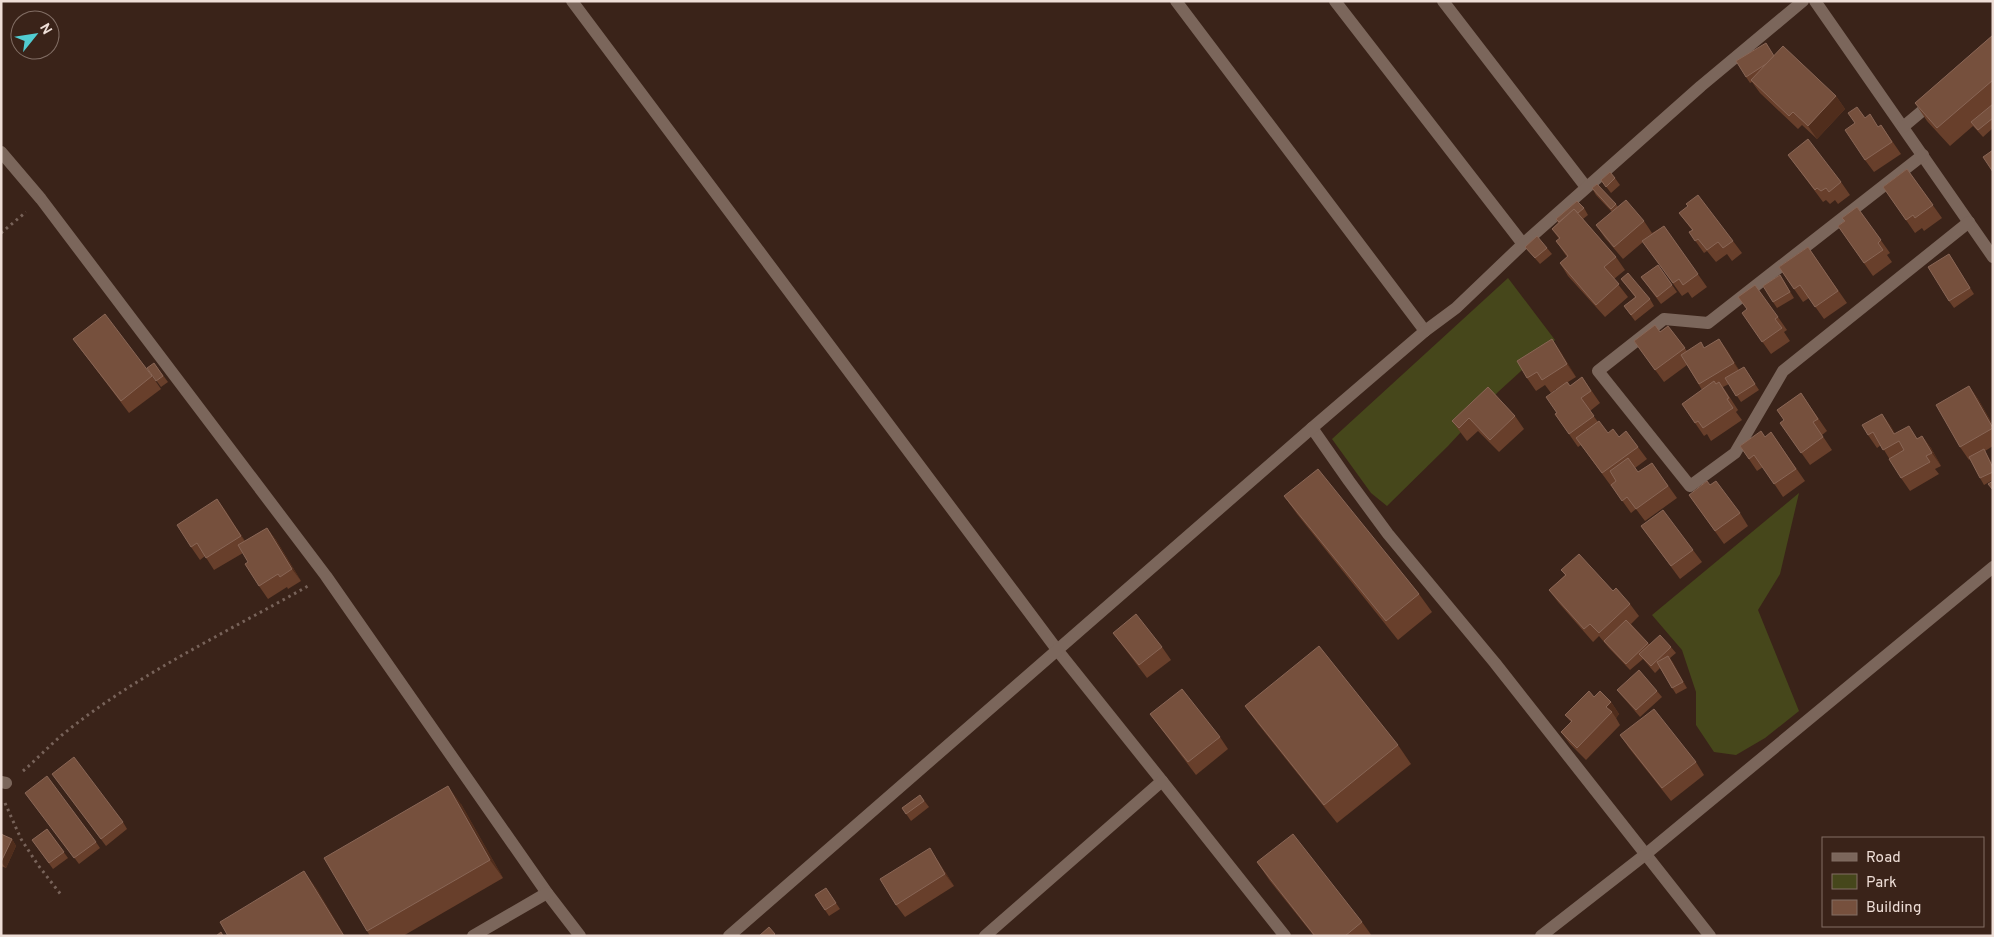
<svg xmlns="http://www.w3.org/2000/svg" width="1994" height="937" viewBox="0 0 1994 937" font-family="Overpass,sans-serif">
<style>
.green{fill:#46471b}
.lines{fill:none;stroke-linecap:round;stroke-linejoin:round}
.path{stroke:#78635a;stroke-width:3;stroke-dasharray:2.5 4;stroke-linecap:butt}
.minor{stroke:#7b665b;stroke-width:12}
.wall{fill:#683f2b}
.shaded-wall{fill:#502d1c}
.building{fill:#76503d;stroke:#896656}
</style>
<rect width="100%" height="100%" fill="#3a2319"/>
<!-- green -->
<g class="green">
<polygon points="1508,278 1555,340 1498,392 1448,446 1387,506 1371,493 1332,439"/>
<polygon points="1799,493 1780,574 1758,610 1799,711 1765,738 1736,755 1714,752 1696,725 1696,692 1682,650 1652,615"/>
</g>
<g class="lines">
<!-- path -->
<g class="path">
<polyline points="1,233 26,212"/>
<path d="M 23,771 C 36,760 48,747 62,735 C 134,676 227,632 308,586"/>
<polyline points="5,803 21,839 38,865 62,896"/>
</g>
<!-- minor -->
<g class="minor">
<polyline points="572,1 1058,651 1162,781"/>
<polyline points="1176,1 1425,331"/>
<polyline points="1335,1 1523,244"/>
<polyline points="1443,1 1586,187"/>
<polyline points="1815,1 1993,257"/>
<polyline points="1903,127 1934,101"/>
<polyline points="1,152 41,199 326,576 547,893 580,936"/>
<polyline points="1923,155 1708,323 1664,319 1598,371 1690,486 1735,453 1783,371 1969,222"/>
<polyline points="1312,428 1349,481 1388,534 1495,663 1710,936"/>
<polyline points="1,782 6,783"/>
<polyline points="473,936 547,893"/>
<polyline points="729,936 1312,428 1425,331 1456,308 1523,244 1701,86 1803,1"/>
<polyline points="985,936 1162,781 1285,936"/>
<polyline points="1541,936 1646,854 1993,567"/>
</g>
</g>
<!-- wall -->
<g class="wall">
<polygon points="1993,35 1993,128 1983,137 1973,126 1950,146 1927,121 1915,103"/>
<polygon points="1774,56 1836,96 1845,109 1817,139 1802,125 1798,129 1760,93 1752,82 1750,83 1746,77"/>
<polygon points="1865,118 1878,127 1881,125 1901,154 1874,172 1865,160 1855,123"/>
<polygon points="1788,155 1841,182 1850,195 1838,204 1835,200 1830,204 1826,200 1823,202"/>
<polygon points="1907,169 1942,218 1924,231 1922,228 1915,233 1883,187"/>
<polygon points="1615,178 1620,185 1611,193 1601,180"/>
<polygon points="1592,188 1616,204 1618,207 1644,221 1652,233 1664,226 1707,287 1692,298 1688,292 1682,296 1643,242 1623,259 1605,238 1596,225 1612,212 1596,195"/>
<polygon points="1857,207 1890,253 1887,255 1892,262 1873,276 1838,226 1845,221"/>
<polygon points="1584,208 1588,215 1583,219 1616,257 1625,270 1614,279 1628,297 1605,317 1568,276 1560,263 1567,257 1556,241 1559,239 1552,229 1558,223 1556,219"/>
<polygon points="1679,213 1733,241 1742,253 1732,261 1727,254 1716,262 1707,251 1704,253 1689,232 1692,230"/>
<polygon points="1525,247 1547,248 1552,254 1540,264"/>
<polygon points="1808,247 1847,303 1824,319 1809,298 1803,302 1779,267"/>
<polygon points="1949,254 1974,294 1954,308 1949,301"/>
<polygon points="1658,265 1677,292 1661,304 1641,277"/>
<polygon points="1780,275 1794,298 1777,308 1773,302"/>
<polygon points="1621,279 1650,299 1654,306 1635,321 1624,306 1635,297"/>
<polygon points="1742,313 1778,317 1787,330 1784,332 1790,341 1771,354"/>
<polygon points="1668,326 1687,351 1704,348 1719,339 1739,370 1744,367 1759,390 1741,402 1729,384 1723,387 1738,410 1736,412 1742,420 1711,441 1707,434 1704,436 1682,404 1702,390 1687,365 1664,382 1634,341 1660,332"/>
<polygon points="73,339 152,376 161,389 129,413"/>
<polygon points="1552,339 1576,377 1568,382 1570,386 1582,377 1600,403 1590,411 1598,422 1608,433 1619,437 1626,431 1647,459 1635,468 1638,472 1652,463 1677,498 1645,521 1636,509 1631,513 1611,485 1611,486 1581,445 1578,447 1555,414 1557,413 1556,389 1551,393 1545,385 1536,391 1527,378"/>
<polygon points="154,363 168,382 161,387 147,368"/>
<polygon points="1969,386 1978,399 1993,425 1993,446 1985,451 1993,465 1993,480 1984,485 1980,478 1970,459 1969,460 1960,447"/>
<polygon points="1488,387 1515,416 1524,429 1499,452 1478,431 1467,441 1452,421"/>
<polygon points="1801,393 1827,431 1822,435 1832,450 1810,465 1780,423 1784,420 1777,410"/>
<polygon points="1882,414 1895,434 1918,438 1922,436 1931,448 1941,466 1935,469 1939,474 1910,491 1901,478 1881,445 1877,448 1868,435"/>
<polygon points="1771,432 1805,481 1783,497 1763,467 1757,471 1740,446 1765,437"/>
<polygon points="1710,485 1740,513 1748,526 1724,544 1689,495"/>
<polygon points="1284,496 1419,594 1432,612 1398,640 1297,514"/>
<polygon points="217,499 245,541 267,528 276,540 301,581 288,589 287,587 268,599 259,586 248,562 243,553 214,570 205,556 200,560 191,547"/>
<polygon points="1641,526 1693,550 1702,562 1680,579"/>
<polygon points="1561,570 1613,591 1630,604 1639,616 1631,624 1649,644 1671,647 1676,653 1670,658 1687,688 1676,694 1660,668 1655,673 1643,659 1630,670 1609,648 1599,636 1593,642 1558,602 1549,590 1565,575"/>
<polygon points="1113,633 1162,647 1171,660 1147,678 1122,645"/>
<polygon points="1617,690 1657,691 1662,697 1640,717 1622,696"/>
<polygon points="1594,697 1611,702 1619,714 1616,718 1620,725 1586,760 1570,744 1561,732 1571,722 1565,715"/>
<polygon points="1245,706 1398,745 1411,764 1337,823 1258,724"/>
<polygon points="1150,714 1220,737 1228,749 1196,775 1159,726"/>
<polygon points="1620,735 1696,762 1704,775 1671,801 1629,748"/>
<polygon points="57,780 123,822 127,829 106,846"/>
<polygon points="920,795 929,807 911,821 902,808"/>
<polygon points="30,799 96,842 100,848 79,864"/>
<polygon points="461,804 503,878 403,936 370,936 367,931"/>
<polygon points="47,829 68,858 53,869 32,840"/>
<polygon points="1,834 12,839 16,846 6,868 1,866"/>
<polygon points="938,861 954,886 905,917 896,905"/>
<polygon points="1257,862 1362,922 1372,936 1314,936 1270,881"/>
<polygon points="826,888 840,909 829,916 815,895"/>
</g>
<!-- shaded-wall -->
<g class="shaded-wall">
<polygon points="1836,96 1845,109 1817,139 1808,126"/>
<polygon points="1552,339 1561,352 1576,377 1567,364"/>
<polygon points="1719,339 1728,351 1742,375 1734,363"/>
<polygon points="1969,386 1978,399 1993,425 1993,428"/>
<polygon points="1882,414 1891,426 1903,447 1894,434"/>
<polygon points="1922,436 1931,448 1941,466 1932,453"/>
<polygon points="1984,449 1988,456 1993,465 1993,468"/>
<polygon points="217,499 226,511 249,548 241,536"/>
<polygon points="267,528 276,540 301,581 292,569"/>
<polygon points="1668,656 1673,662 1687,688 1683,682"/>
<polygon points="1611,702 1619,714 1616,718 1612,712 1606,707"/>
<polygon points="448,786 461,804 503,878 490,860"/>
<polygon points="12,839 16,846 6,868 1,862"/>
<polygon points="930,848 938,861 954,886 945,874"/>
<polygon points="304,871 317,889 345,936 344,936"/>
</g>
<!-- building -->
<g class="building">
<polygon points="1993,35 1993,80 1937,128 1915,103"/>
<polygon points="1766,43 1774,56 1766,64 1746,77 1736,61"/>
<polygon points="1783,46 1836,96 1808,126 1793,112 1789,116 1751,80"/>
<polygon points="1993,104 1993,118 1978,130 1971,122"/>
<polygon points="1857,107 1865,118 1870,114 1878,127 1881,125 1892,142 1865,160 1845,130 1855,123 1848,113"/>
<polygon points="1808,139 1841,182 1829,192 1826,188 1821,191 1817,188 1815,190 1788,155"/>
<polygon points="1993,150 1993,172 1983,157"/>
<polygon points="1907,169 1933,205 1915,218 1913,215 1906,220 1883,187"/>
<polygon points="1610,172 1615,178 1606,187 1601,180"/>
<polygon points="1597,184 1616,204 1611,209 1592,188"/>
<polygon points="1698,195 1733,241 1723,248 1718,242 1707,250 1698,239 1695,241 1689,232 1693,230 1679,213 1688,206 1686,204"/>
<polygon points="1626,200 1644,221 1614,247 1596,225"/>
<polygon points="1577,201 1584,208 1578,213 1574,209 1559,222 1556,219"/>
<polygon points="1857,207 1881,240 1878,243 1883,250 1864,263 1838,226 1845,221 1842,218"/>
<polygon points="1574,209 1616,257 1604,267 1619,284 1596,305 1560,263 1568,256 1556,241 1560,238 1552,229"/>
<polygon points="1664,226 1698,274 1683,285 1679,279 1673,283 1642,241"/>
<polygon points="1537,236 1547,248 1535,258 1525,247"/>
<polygon points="1808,247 1838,291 1815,307 1800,285 1794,289 1779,267"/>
<polygon points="1949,254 1970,288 1949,301 1928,267"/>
<polygon points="1658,265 1672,285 1657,297 1641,277"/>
<polygon points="1628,273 1650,299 1631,315 1624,306 1636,297 1621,279"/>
<polygon points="1780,275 1790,292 1773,302 1763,286"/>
<polygon points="1755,285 1778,317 1775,319 1782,328 1762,342 1742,313 1747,309 1738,297"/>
<polygon points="105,314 152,376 121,401 73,339"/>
<polygon points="1655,325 1660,332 1668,326 1685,348 1655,370 1634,341"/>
<polygon points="1552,339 1567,364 1542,380 1537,372 1527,378 1517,361"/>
<polygon points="1719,339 1734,363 1699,384 1681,355 1701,342 1704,348"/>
<polygon points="154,363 163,376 156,381 147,368"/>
<polygon points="1744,367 1755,384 1736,396 1725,378"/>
<polygon points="1582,377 1591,391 1581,398 1594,416 1569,434 1555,414 1557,413 1546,397 1567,382 1570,386"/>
<polygon points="1714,381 1716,384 1719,382 1729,398 1727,399 1733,408 1703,428 1698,421 1695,423 1682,404"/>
<polygon points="1969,386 1993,428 1960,447 1936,405"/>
<polygon points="1488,387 1515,416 1490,440 1469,418 1459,428 1452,421"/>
<polygon points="1801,393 1818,419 1813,422 1823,437 1801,453 1780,423 1784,420 1777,410"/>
<polygon points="1882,414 1894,434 1909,426 1917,439 1922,436 1932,453 1926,456 1930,462 1901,478 1889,459 1904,450 1899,441 1883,450 1873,432 1868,435 1862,425"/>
<polygon points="1599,421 1608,433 1613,429 1619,437 1626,431 1638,447 1602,473 1576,438"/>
<polygon points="1761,431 1765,437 1771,432 1796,469 1774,484 1754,455 1749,459 1740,446"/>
<polygon points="1984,449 1993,468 1993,472 1980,478 1969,457"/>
<polygon points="1628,458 1638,472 1652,463 1668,486 1636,509 1627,497 1622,501 1611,485 1616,481 1610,471"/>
<polygon points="1318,469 1419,594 1386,621 1284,496"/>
<polygon points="1707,481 1710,485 1716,481 1740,513 1715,531 1689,495"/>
<polygon points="1993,481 1993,490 1988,484"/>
<polygon points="217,499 241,536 206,558 197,543 191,547 177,525"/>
<polygon points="1663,510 1693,550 1671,566 1641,526"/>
<polygon points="267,528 292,569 280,577 278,574 259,586 245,564 248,562 238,545"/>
<polygon points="1579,554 1613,591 1616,588 1630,604 1599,633 1590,624 1584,629 1549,590 1566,575 1561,570"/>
<polygon points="1136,614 1162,647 1139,665 1113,633"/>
<polygon points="1626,620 1648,643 1626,664 1604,641"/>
<polygon points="1660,635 1671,647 1651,666 1639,654"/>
<polygon points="1319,646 1398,745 1324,805 1245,706"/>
<polygon points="1668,656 1683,682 1672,688 1657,662"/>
<polygon points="1639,670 1657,691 1636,710 1617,690"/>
<polygon points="1182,689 1220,737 1188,762 1150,714"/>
<polygon points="1589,691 1594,697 1600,691 1611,702 1606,707 1612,712 1577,748 1561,732 1572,721 1565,715"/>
<polygon points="1654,709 1696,762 1662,788 1620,735"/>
<polygon points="74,757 123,822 101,839 52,774"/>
<polygon points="47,776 96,842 74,858 25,793"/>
<polygon points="448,786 490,860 367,931 324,858"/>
<polygon points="920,795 924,801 906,814 902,808"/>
<polygon points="47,829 64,852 49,863 32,840"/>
<polygon points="1,834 12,839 1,862"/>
<polygon points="1293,834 1362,922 1345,936 1315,936 1257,862"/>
<polygon points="930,848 945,874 896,905 880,879"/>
<polygon points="304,871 344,936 228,936 220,922"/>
<polygon points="826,888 836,903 825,910 815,895"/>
<polygon points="769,927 775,934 773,936 759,936"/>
<polygon points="221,932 223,936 216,936"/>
</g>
<!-- border -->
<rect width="1994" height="937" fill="none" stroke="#eeded7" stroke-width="5"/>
<!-- legend -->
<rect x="1822" y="837" width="162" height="90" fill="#3a2319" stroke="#826e65"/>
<rect x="1832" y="853" width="25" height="8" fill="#7b665b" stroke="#826e65"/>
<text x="1866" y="862" font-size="15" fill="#eeded7">Road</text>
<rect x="1832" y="874" width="25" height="15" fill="#46471b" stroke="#826e65"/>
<text x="1866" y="887" font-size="15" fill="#eeded7">Park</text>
<rect x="1832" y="900" width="25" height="15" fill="#76503d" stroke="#826e65"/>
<text x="1866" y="912" font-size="15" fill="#eeded7">Building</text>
<!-- north arrow -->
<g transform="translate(35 35) rotate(60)"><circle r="24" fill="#3a2319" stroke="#826e65"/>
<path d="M0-4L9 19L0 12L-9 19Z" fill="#51ccd1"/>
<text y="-8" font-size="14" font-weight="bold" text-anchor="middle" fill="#eeded7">N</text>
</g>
</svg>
